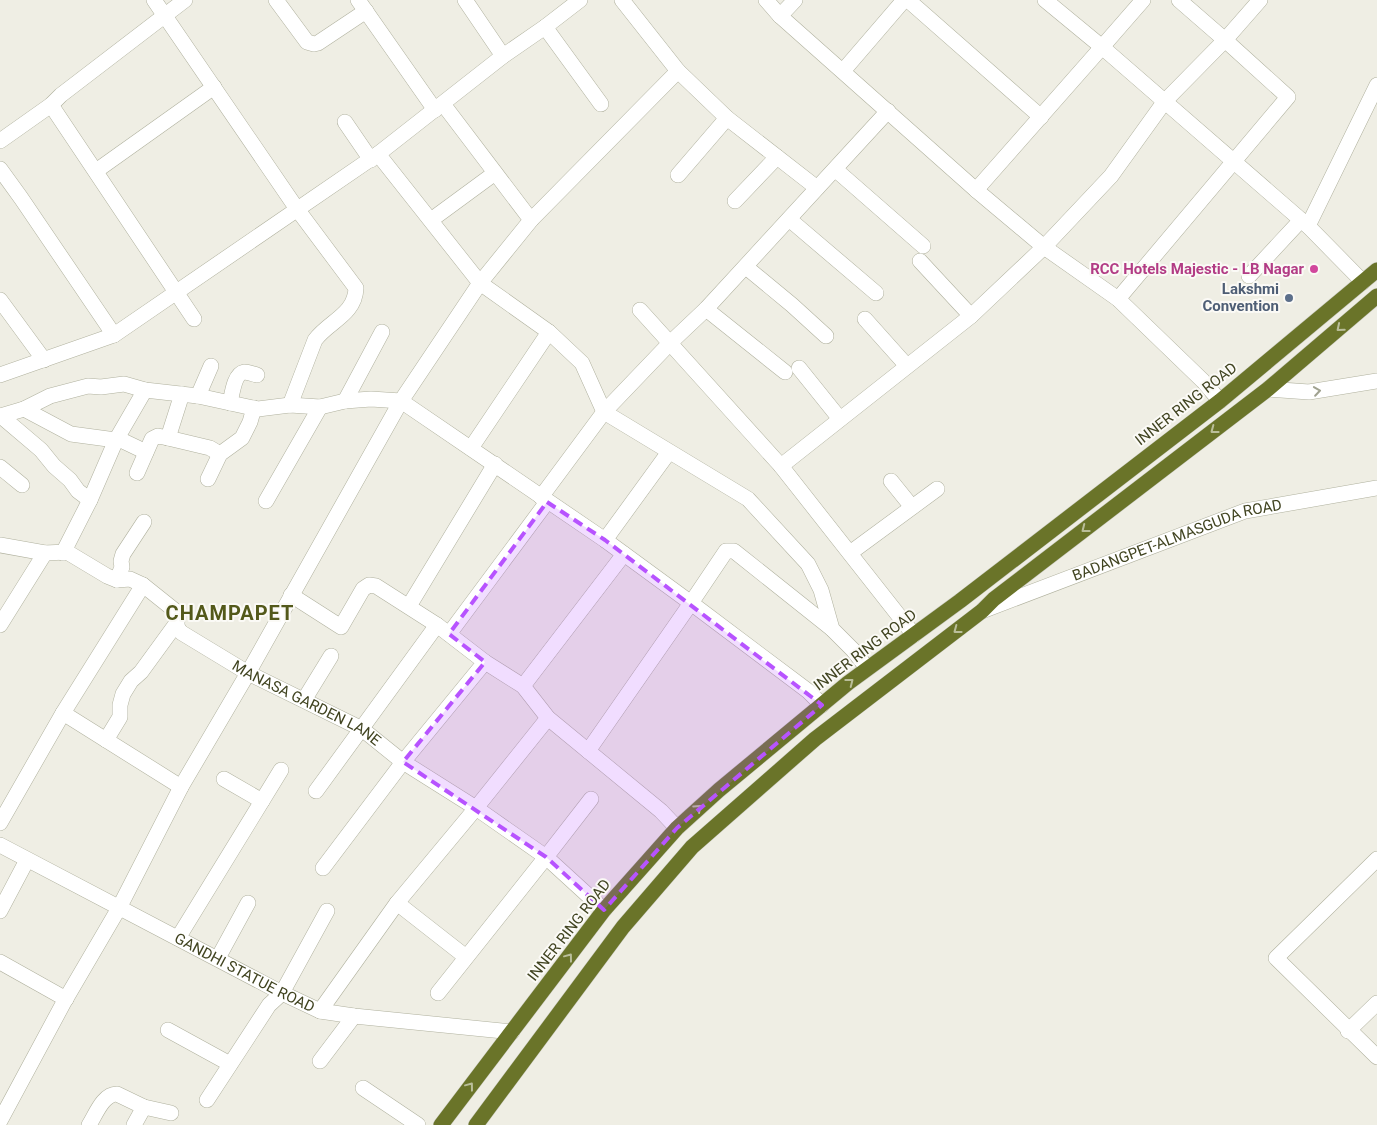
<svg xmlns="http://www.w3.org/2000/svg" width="1377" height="1125" viewBox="0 0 1377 1125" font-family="Roboto,sans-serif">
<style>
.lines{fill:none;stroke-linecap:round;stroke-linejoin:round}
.minor-casing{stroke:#b0b19e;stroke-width:16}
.highway-casing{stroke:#cacbc1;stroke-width:16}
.minor{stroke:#fff;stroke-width:15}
.highway{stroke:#6a7429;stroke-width:15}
.oneway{stroke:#babe9a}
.oneway2{stroke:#a0a290}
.marked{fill:#b753ff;fill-opacity:0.2;stroke:#b753ff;stroke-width:4;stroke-dasharray:10 6;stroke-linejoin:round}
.hotel-dot{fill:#d1479c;stroke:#fbfaf6;stroke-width:2}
.service-dot{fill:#5c6f8a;stroke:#fbfaf6;stroke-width:2}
.labels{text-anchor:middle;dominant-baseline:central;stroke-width:4;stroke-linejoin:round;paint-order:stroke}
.hotel-label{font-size:15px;font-weight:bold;fill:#b23c85;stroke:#fbfaf6;text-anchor:end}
.service-label{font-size:15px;font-weight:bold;fill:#4e5e75;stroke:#fbfaf6;text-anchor:end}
.street-label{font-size:15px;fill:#414421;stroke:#fbfaf6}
.district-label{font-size:20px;font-weight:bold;letter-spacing:1px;fill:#53591a;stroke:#fbfaf6}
</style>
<rect width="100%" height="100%" fill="#efeee4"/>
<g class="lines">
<defs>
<g id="minor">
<path d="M 154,0 L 297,209 L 356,288 C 355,315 329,321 315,340 L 290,405"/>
<polyline points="276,0 307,42 314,44 318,43 366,11"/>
<polyline points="358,0 435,110"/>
<polyline points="465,0 503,56"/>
<polyline points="766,0 780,16 976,190 1044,247 1118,299 1203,381 1220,401"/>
<polyline points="908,0 1041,117"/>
<polyline points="1045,0 1102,47 1143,0"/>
<polyline points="1179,0 1225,40 1260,0"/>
<polyline points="780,16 795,0"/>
<polyline points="545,27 601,104"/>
<polyline points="678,71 727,118 817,188"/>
<polyline points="843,71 904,0"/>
<polyline points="443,104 531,220 480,283 549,332 471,448"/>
<polyline points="51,105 61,95 185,0"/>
<polyline points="345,122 371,160"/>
<polyline points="0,141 51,105 194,319"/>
<polyline points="378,154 503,56 545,27 580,0"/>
<polyline points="0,169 21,198 114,335"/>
<polyline points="836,170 923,246"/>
<polyline points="96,171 214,87"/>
<polyline points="678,175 727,118"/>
<polyline points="976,190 1102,47 1308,226"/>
<polyline points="735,201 777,157"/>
<polyline points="789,219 876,293"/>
<polyline points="431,220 495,173"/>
<polyline points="531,220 678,71 622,0"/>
<polyline points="920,261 971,316"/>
<polyline points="746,267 792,305 826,336"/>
<polyline points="1249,276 1301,220"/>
<polyline points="1363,282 1308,226 1377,85"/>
<polyline points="0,300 44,360"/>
<polyline points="706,309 785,372"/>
<polyline points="640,310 781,466 914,635"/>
<polyline points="865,319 907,366"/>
<polyline points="549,332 582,363 604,412 748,499 808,564 821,590 832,629 853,650 867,668"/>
<polyline points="799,368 840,419"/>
<polyline points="0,375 114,335 378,154 480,283 401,401 605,540 691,603 588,751"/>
<polyline points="1268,389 1309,392 1377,381"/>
<polyline points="198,396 211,366"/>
<polyline points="345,401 382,332"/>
<path d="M 230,403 C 232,395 234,374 244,372 C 248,372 253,374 257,375"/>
<polyline points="24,409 71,434 123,441 146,452"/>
<polyline points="0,416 24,409 50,396 88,386 101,387 124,384 145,390 198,396 258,409 290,405 320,407 345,401 371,399 401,401 248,673 181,787 119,908 64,1002 0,1121"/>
<polyline points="1,416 41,450 54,466 70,480 78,491 90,500"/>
<polyline points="168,438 210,448 220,454"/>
<polyline points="781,466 971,316 1044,247 1111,176 1165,101 1225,40 1288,97 1118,299"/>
<polyline points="0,467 22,485"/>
<polyline points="137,473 152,439 158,436 168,438 182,394"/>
<polyline points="208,479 220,454 242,438 250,422 254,408"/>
<polyline points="891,481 912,507"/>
<polyline points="541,497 604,412 670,343 706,309 888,111"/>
<polyline points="266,501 320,407"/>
<polyline points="605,540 669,452"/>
<path id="s1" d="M 0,545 L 45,553 L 67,552 L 107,576 L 117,580 L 130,579 L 143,585 L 178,613 C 178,621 174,626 182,633 L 248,673 L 362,729 L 403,762 L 476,808 L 546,857 L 604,910"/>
<polyline points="63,553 90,500 116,440 145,390"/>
<polyline points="850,553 937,489"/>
<polyline points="117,580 122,567 121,561 123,554 144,522"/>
<polyline points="291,595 341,627 363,589 369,585 376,586 437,625 485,662 403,762 323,868"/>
<polyline points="409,606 495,464"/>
<path id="s2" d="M 982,611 L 1245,511 L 1377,488"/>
<polyline points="0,625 45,553"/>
<polyline points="449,634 547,502"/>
<polyline points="485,662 523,686 548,718 661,811 677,828"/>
<polyline points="523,686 624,554"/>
<polyline points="304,700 331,656"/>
<polyline points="822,705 808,691 691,603 724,554 726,551 734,551 832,629"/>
<polyline points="63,713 143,585"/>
<polyline points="106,740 120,717 120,705 123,694 131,681 141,672 176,624"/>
<polyline points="224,779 262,801"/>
<polyline points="316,791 437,625"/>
<polyline points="0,823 63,713 181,787"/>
<path id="s3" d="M 0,845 L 282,993 L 320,1011 L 354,1016 L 512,1032"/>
<polyline points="1377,859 1276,958 1377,1057"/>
<polyline points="397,903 466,957"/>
<polyline points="0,911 27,860"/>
<polyline points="178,938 281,770"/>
<polyline points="218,958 248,903"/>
<polyline points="0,962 66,999"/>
<polyline points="438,993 546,857 591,799"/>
<polyline points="320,1011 397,903 476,808 548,718"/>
<polyline points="168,1030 230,1064"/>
<polyline points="1348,1031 1377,1003"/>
<polyline points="320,1061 354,1016"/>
<polyline points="363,1088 418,1125"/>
<polyline points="207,1100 269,1005 282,993 327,911"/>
<path d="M 89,1125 C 96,1114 103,1094 117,1094 L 144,1107 L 171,1113"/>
<polyline points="134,1125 144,1107"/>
</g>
<g id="highway">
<polyline points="441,1125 604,910 677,828 719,790 848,683 960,601 1220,401 1377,270"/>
<polyline points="476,1125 623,927 692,847 815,739 982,611 994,599 1268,389 1377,296"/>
</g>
</defs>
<!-- minor casing -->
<use href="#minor" class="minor-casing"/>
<!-- highway casing -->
<use href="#highway" class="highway-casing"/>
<!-- minor -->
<use href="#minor" class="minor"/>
<!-- highway -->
<use href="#highway" class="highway"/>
</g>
<!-- one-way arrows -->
<defs><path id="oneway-chevron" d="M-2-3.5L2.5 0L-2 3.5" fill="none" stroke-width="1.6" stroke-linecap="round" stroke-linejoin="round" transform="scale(1.25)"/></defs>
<g class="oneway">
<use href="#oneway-chevron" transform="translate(1340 328) rotate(140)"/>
<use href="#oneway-chevron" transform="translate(1214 430) rotate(143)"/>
<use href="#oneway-chevron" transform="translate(1085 529) rotate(142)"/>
<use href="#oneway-chevron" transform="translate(957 630) rotate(143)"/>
<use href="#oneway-chevron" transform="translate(850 682) rotate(-38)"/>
<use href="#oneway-chevron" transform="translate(698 808) rotate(-42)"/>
<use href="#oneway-chevron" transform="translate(569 957) rotate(-53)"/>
<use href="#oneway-chevron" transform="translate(470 1086) rotate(-53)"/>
</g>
<use class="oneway2" href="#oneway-chevron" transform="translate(1317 391) rotate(-8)"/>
<!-- marked area -->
<path class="marked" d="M 547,502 L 605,540 L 822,705 L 677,828 L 604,910 L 546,857 L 403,762 L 485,662 L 449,634 Z"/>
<!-- markers -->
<circle class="hotel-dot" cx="1314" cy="269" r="5"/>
<circle class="service-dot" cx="1289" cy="298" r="5"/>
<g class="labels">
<!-- hotel labels -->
<g class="hotel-label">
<text x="1304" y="269">RCC Hotels Majestic - LB Nagar</text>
</g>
<!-- service labels -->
<g class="service-label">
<text x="1279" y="289">Lakshmi<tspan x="1279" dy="17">Convention</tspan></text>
</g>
<!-- street labels -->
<g class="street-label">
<text transform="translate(1186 404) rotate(-38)">INNER RING ROAD</text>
<text stroke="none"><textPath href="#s2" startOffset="208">BADANGPET-ALMASGUDA ROAD</textPath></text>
<text transform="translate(865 650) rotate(-37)">INNER RING ROAD</text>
<text stroke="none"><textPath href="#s1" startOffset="362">MANASA GARDEN LANE</textPath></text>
<text transform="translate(569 930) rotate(-52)">INNER RING ROAD</text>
<text stroke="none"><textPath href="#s3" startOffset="276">GANDHI STATUE ROAD</textPath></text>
</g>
<!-- district labels -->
<g class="district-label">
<text x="230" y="613">CHAMPAPET</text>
</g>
</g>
</svg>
